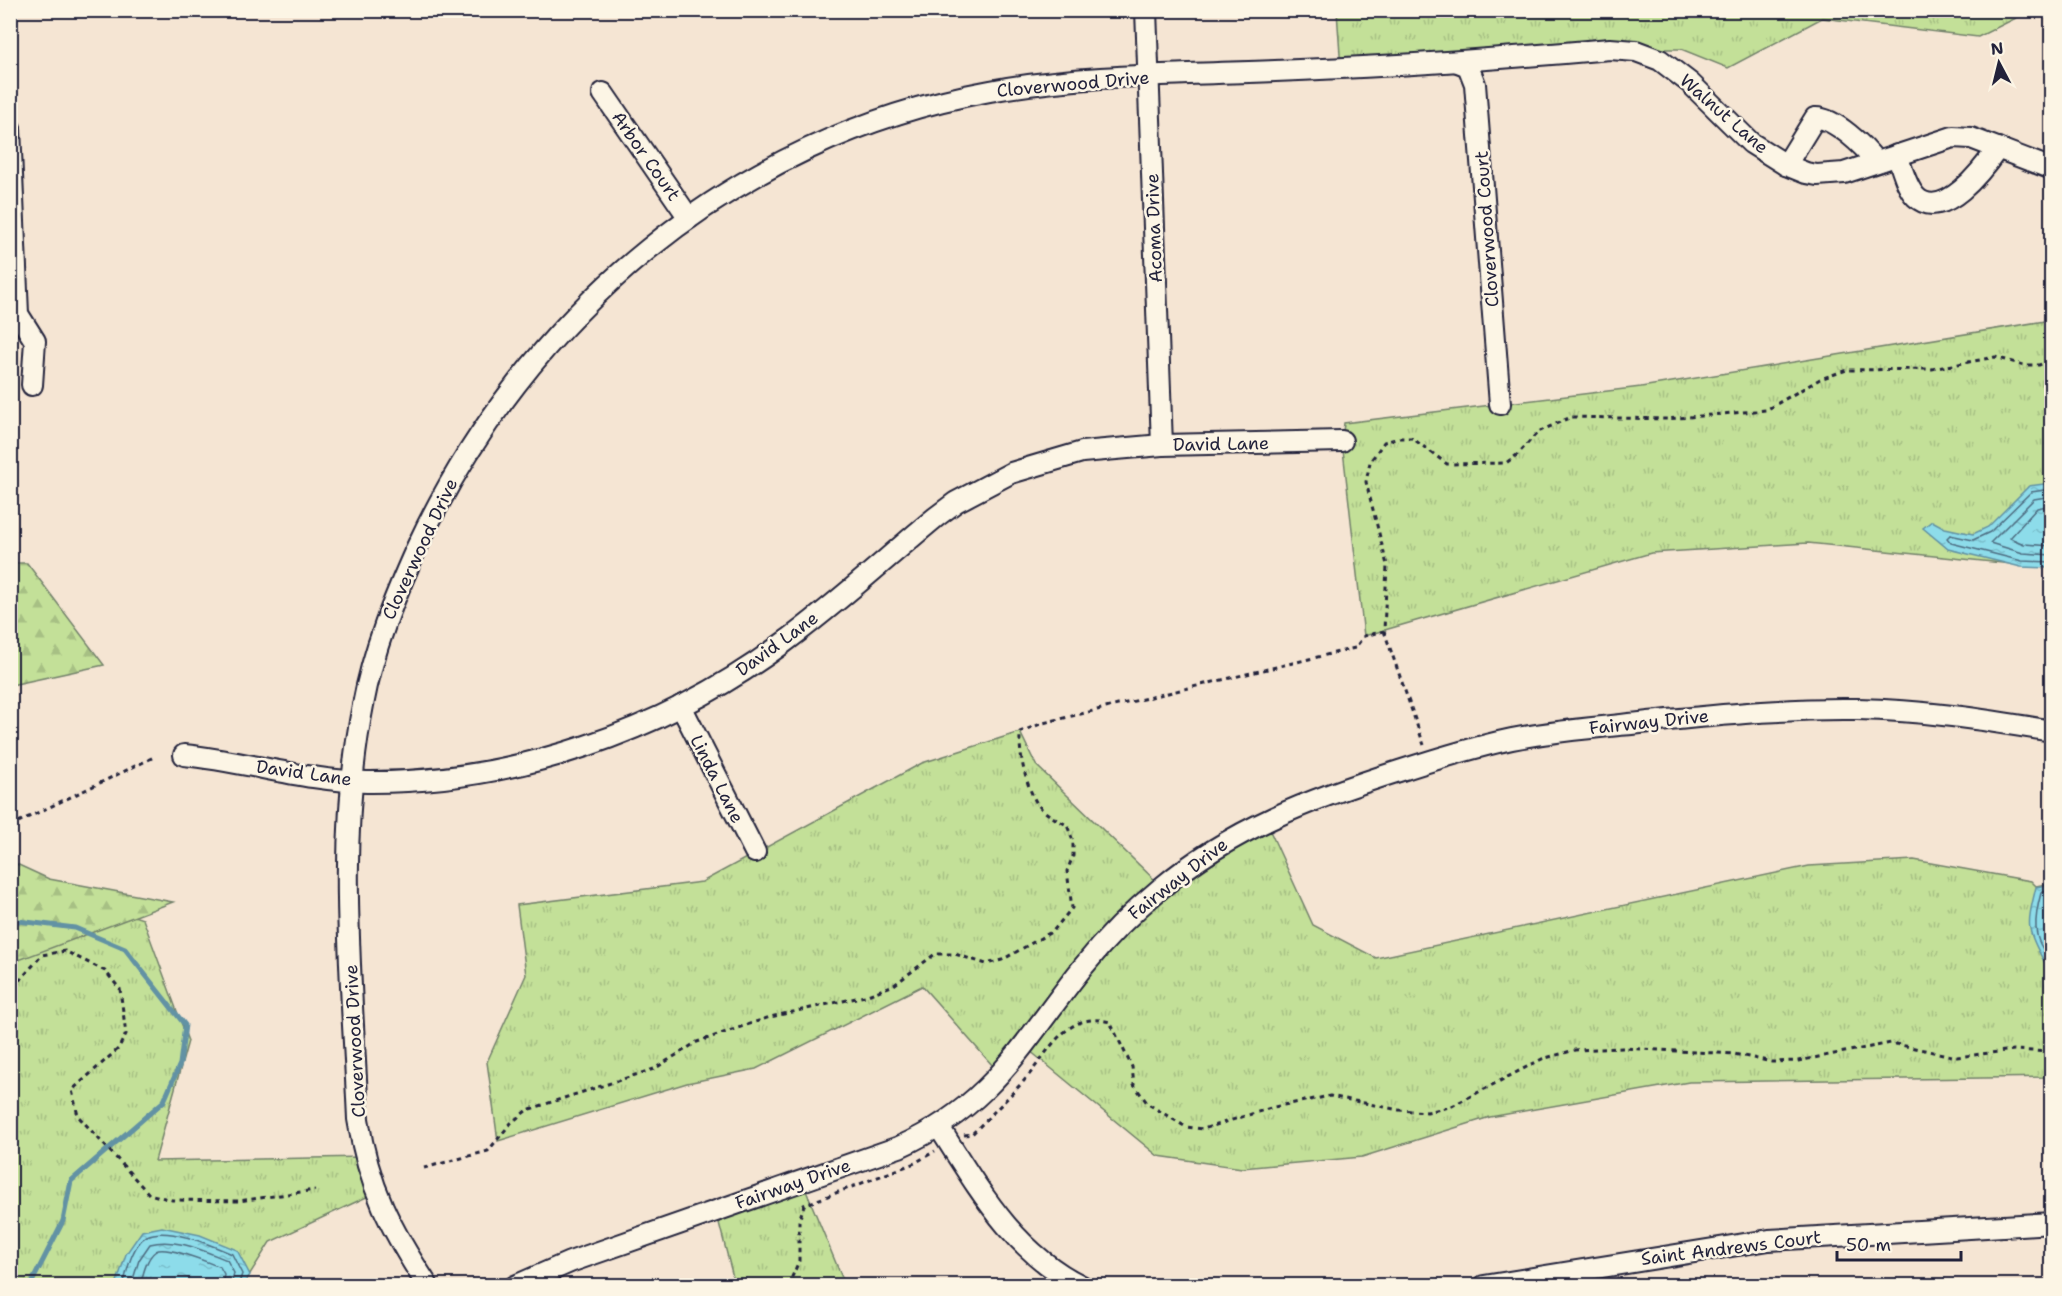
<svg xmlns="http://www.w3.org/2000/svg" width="2062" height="1296" viewBox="0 0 2062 1296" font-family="'Shantell Sans',sans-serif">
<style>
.grass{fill:url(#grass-tufts);stroke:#72816a;stroke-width:1.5}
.forest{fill:url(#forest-firs);stroke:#72816a;stroke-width:1.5}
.water{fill:url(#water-ripples);stroke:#6292a4;stroke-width:1.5}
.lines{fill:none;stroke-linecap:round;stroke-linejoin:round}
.shore{stroke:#4d6c81;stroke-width:1.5}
.stream{stroke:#6292a4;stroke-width:5}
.minor-casing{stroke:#22223b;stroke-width:24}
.path{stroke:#22223b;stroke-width:3;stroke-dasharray:4.5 4.5;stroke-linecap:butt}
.minor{stroke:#fcf5e5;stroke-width:20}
.labels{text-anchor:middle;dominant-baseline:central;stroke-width:5;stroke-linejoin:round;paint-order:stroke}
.street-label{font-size:18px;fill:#22223b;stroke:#fcf5e5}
</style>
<defs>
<pattern id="grass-tufts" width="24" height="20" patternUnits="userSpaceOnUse" patternTransform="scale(1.5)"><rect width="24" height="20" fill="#c3e098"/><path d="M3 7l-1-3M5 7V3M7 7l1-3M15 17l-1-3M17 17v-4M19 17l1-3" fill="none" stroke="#a7c084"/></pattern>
<pattern id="forest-firs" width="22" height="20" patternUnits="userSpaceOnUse" patternTransform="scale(1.5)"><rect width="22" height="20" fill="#c3e098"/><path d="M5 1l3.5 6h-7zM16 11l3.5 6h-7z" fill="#a7c084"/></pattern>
<pattern id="water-ripples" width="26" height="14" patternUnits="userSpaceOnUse" patternTransform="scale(1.5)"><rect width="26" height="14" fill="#8ddcea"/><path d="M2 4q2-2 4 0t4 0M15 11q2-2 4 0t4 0" fill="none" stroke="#79bcca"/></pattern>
</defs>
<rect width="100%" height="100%" fill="#f5e5d3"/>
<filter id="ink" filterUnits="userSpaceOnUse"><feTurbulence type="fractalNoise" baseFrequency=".0167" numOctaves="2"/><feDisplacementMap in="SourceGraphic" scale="12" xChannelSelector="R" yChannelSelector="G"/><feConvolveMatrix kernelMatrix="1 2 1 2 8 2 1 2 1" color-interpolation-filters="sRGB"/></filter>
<g filter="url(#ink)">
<!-- grass -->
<g class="grass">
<polygon points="1337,11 2030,11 1978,37 1822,18 1728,68 1681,49 1610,49 1341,69"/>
<polygon points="2051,320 2051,568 1808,543 1651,553 1364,636 1342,441 1344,423 1641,387"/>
<polygon points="1020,732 1036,765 1162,887 1265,820 1313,925 1376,958 1809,866 1914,860 2031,881 2036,886 2051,883 2051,1077 1689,1082 1490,1117 1362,1157 1242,1168 1158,1156 1024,1046 1001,1075 922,986 756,1069 687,1083 498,1141 487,1062 526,975 517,905 702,882 922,763"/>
<polygon points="11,875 143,919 188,1041 155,1161 364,1157 375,1193 270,1242 243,1285 11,1286"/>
<polygon points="802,1181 845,1285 735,1285 716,1211"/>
</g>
<!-- forest -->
<g class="forest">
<polygon points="11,563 27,563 104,665 11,685"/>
<polygon points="10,861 49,879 173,902 11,963"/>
</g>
<!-- water -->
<g class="water">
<polygon points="2051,483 2051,568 2021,567 1948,549 1923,528 1932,521 1945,528 1973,534 1988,527 2029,486"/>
<path d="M 2052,884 L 2052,964 L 2051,964 L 2045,963 C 2025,928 2027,925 2036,887 Z"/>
<polygon points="162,1227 200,1235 237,1250 250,1275 243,1285 116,1285 126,1254 142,1231"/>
</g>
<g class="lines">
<!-- shore -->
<g class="shore">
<polyline points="2052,489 2031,492 1990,532 1973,540 1950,535 1947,538 1951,543 2022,561 2052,562"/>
<polyline points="2052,496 2034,499 1990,543 2023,553 2052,555"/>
<polyline points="2052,505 2037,508 2010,538 2024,544 2052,546"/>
<path d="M 2052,889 L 2041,893 C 2035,915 2030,942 2052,958"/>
<path d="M 123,1286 C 127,1271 132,1244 147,1236 C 168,1226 213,1246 232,1254 L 242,1274 L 238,1286"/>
<path d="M 131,1286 L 139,1260 L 150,1244 C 175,1237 204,1251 227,1260 L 234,1273 L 231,1286"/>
<path d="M 140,1286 C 143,1275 146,1258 156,1251 C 167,1245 209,1263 220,1267 L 224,1274 L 222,1286"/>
</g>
<!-- stream -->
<polyline class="stream" points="10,920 75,928 125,949 185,1025 180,1064 164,1101 71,1181 63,1221 30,1286"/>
<defs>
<g id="minor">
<polyline points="1146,10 1162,445"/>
<polyline points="1458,62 1468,66 1475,84 1500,404"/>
<polyline points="603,93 689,218"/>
<polyline points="10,128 18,314 35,341 32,385"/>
<path d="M 1897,155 C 1902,168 1906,187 1916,197 C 1943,223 1984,168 1998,148"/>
<path d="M 1786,165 L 1815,118 C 1834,117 1865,147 1876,162"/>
<polyline points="681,706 755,852"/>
<path d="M 184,755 C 245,761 305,781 367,782 C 514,783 665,731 782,644 C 836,605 885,559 936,517 L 956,502 L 1011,473 L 1082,452 L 1162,445 L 1342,441"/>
<path d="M 939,1127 C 978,1188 1014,1253 1082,1286"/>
<path d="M 428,1286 C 391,1230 368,1186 358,1119 C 352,982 336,842 363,705 C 373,650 394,598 417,547 C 525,315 734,137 990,91 C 1083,74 1180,75 1275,71 C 1388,67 1499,59 1610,49 L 1636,51 L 1660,60 L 1690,83 L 1751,143 L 1786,165 L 1806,173 L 1817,175 L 1844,173 L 1953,137 L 1971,138 L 2052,169"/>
<path d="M 515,1286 L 570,1262 L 899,1147 C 993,1105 1022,1043 1083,967 C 1106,938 1132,912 1161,888 C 1231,829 1313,798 1399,771 C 1436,759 1474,747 1512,739 C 1564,729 1616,726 1668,720 C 1731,714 1794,708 1857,709 C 1922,710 1987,720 2052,731"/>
<polyline points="1484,1286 1769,1240 2052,1223"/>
</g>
</defs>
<!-- minor casing -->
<use href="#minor" class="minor-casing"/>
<!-- path -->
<g class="path">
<polyline points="1384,631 1424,745"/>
<polyline points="10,826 154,757"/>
<polyline points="10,984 21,979 42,955 65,951 105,971 120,989 126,1034 118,1049 72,1090 78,1116 149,1194 172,1200 239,1201 315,1190"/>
<path d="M 964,1135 L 972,1134 C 988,1118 1005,1101 1021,1084 C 1047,1057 1064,1009 1110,1022 L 1132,1067 L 1134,1085 L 1148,1104 L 1186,1127 L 1203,1129 L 1274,1107 L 1330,1096 L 1399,1110 L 1427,1112 L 1450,1107 L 1542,1059 L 1575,1050 L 1622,1048 L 1734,1054 L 1772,1062 L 1798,1061 L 1891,1043 L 1957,1057 L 2014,1050 L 2052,1052"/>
<path d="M 424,1168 L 488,1151 L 511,1123 L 527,1110 L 654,1069 L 697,1042 L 770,1017 L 865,996 L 894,985 L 935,954 L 955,954 L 986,964 L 1002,960 L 1053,931 L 1072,908 L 1067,871 L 1073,856 L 1073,841 L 1067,825 C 1057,820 1043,813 1036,802 C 1025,782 1019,755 1020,732 L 1043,723 L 1355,648 L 1364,636 L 1384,631 L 1387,565 L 1366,482 L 1370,462 L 1384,442 L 1399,438 L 1412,438 L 1447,464 L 1506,463 L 1518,454 L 1538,432 L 1571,417 L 1667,419 L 1766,410 L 1820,379 L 1847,370 L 1932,369 L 1995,357 L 2024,365 L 2039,365 L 2052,360"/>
<polyline points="788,1286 799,1261 799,1221 804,1205 915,1163 935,1151"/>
</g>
<!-- minor -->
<use href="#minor" class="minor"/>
</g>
</g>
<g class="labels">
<!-- street labels -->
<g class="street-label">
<text transform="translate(1073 84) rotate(-5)">Cloverwood Drive</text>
<text transform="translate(1724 114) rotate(41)">Walnut Lane</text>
<text transform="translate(646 156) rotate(55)">Arbor Court</text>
<text transform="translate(1154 228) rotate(-92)">Acoma Drive</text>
<text transform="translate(1487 229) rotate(-94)">Cloverwood Court</text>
<text transform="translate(1221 444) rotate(-1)">David Lane</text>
<text transform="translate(420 549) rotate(-65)">Cloverwood Drive</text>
<text transform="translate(777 644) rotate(-36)">David Lane</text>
<text transform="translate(1649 722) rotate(-6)">Fairway Drive</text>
<text transform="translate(304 773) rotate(8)">David Lane</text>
<text transform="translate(717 779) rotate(63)">Linda Lane</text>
<text transform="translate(1178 879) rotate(-38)">Fairway Drive</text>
<text transform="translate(355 1041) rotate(-93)">Cloverwood Drive</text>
<text transform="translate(793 1184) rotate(-19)">Fairway Drive</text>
<text transform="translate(1731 1248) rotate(-7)">Saint Andrews Court</text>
</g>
</g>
<!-- margin -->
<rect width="2062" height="1296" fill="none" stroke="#fcf5e5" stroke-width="36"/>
<rect x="18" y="18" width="2026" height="1260" fill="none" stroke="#22223b" stroke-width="2" filter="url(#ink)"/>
<!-- north arrow -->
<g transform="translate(1999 63) rotate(353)" stroke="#fcf5e5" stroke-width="4.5" paint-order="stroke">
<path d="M0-4.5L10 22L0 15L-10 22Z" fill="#22223b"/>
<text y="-9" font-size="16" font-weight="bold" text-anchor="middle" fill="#22223b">N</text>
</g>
<!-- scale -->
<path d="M1837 1251v9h124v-9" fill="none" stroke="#22223b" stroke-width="3"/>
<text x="1846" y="1251" font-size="18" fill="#22223b" stroke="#fcf5e5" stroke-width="4.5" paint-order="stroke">50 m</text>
</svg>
